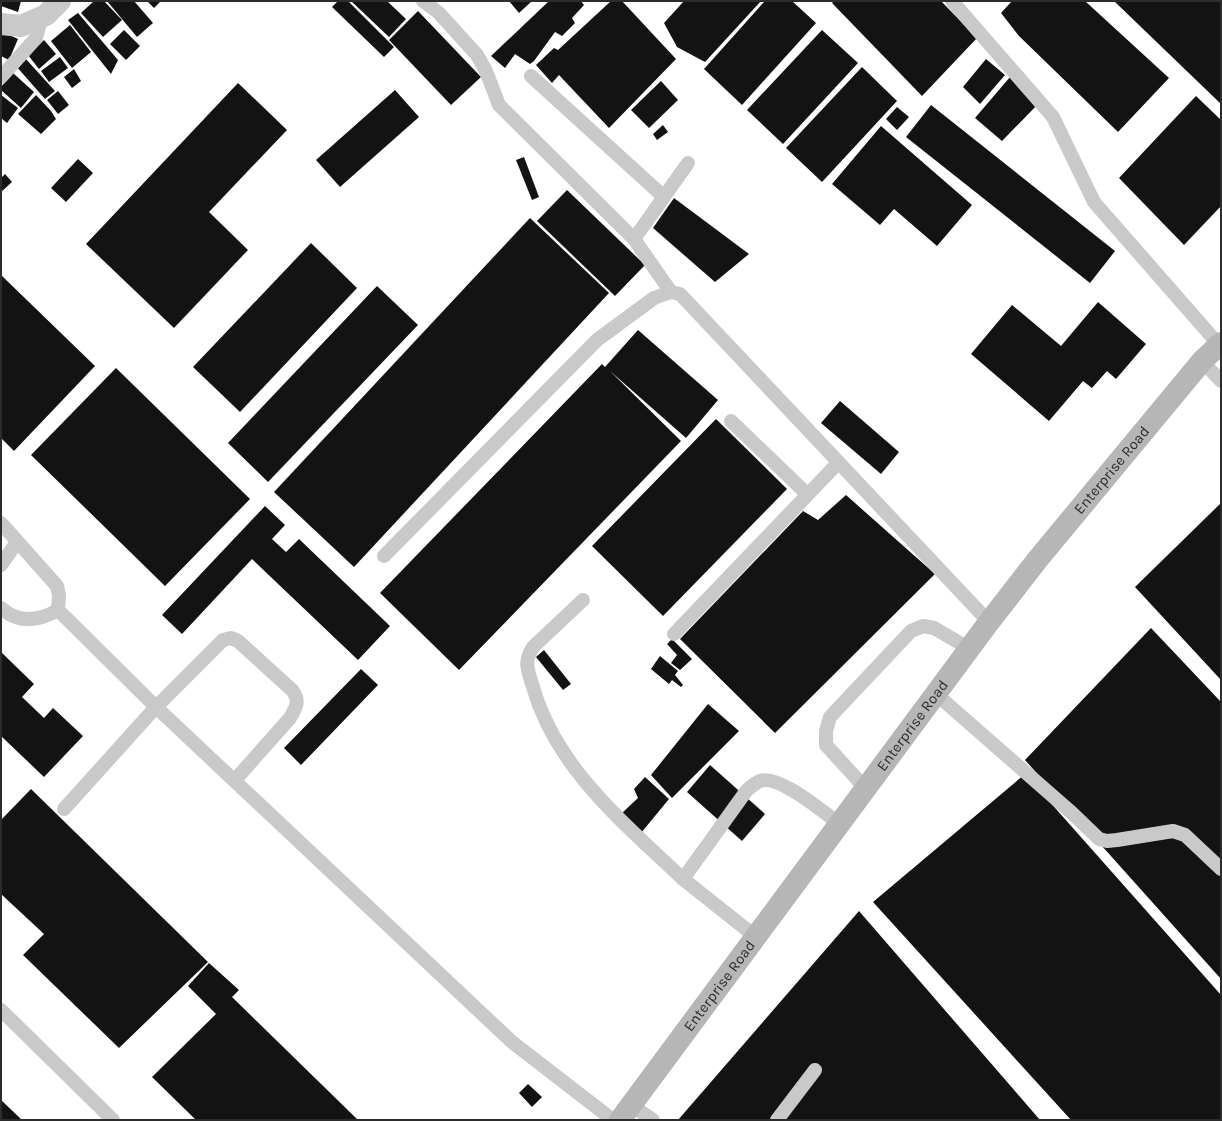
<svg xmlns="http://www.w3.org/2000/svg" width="1222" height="1121" viewBox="0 0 1222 1121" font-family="Karla,sans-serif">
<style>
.building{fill:#131313}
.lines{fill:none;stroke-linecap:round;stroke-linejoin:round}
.service{stroke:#c9c9c9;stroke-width:14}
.minor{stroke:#c9c9c9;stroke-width:22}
.secondary{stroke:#b6b6b6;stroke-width:22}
.labels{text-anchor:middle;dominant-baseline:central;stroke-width:4;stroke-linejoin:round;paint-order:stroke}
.street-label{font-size:15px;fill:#2c2c2c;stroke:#fff}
</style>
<rect width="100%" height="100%" fill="#fff"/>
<!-- building -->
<g class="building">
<polygon points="1,1 21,1 18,12 1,6"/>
<polygon points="94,1 104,1 122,20 103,37 81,13"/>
<polygon points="107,1 134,1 153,23 137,37"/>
<polygon points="147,1 161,1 154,8"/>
<polygon points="338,1 348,1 394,47 384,57 332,7"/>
<polygon points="351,1 387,1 406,19 389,37"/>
<polygon points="509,1 532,1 519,13"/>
<polygon points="549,1 581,1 584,5 572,18 575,23 562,36 555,32 534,61 530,64 515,54 505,68 491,56"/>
<polygon points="611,1 622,1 676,59 609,128 559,75 552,83 536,65 554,48 558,50"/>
<polygon points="684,1 761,1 705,62 677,47 664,23"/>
<polygon points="765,1 792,1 816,23 742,105 704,69"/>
<polygon points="834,1 941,1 977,38 922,96 832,3"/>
<polygon points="1012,1 1085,1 1169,78 1118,132 1019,36 1001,13"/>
<polygon points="1114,1 1221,1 1221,104"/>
<polygon points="418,11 481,77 451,105 389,40"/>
<polygon points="78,13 118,60 111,74 68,20"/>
<polygon points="70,25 91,52 72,68 51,41"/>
<polygon points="124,30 140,46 126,60 110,44"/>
<polygon points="822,30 858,63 783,144 747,110"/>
<polygon points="1,31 18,39 9,60 1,56"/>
<polygon points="44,40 56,54 39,69 28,55"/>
<polygon points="60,57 68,68 49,82 41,71"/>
<polygon points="25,58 55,91 45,99 16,66"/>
<polygon points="986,59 1005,75 980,104 963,87"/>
<polygon points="862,67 897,101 822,182 786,148"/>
<polygon points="74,69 81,81 72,88 64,77"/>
<polygon points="13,73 34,92 21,108 1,90 1,87"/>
<polygon points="1010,77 1040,102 1002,141 975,118"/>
<polygon points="661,81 678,100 649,128 631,110"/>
<polygon points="238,83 287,130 209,212 248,250 174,328 86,244"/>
<polygon points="395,90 419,117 340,187 316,160"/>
<polygon points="58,91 69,105 58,114 47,100"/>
<polygon points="1,95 18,108 7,123 1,118"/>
<polygon points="36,95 51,111 56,119 41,134 18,114"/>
<polygon points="1196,96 1221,120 1221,206 1184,245 1119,178"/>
<polygon points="931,105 1115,251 1090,283 906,137"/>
<polygon points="897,107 909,117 897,130 886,119"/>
<polygon points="663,125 668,132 657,140 653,134"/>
<polygon points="881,126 972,205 937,246 894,209 880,225 832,184"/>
<polygon points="524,157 539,197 532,200 516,160"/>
<polygon points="78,159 93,173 66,202 51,188"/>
<polygon points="5,174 12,182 1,192 1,178"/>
<polygon points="567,190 645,265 615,296 537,221"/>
<polygon points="674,198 749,254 715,282 653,228"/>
<polygon points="530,218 609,293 354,567 274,492"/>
<polygon points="311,243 357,288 240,412 193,367"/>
<polygon points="1,275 95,366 14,451 1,438"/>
<polygon points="377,286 418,325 268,482 228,443"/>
<polygon points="1098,302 1146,344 1116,379 1107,371 1092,388 1083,381 1049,421 971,354 1012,305 1061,346"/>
<polygon points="638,330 718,400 686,438 610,371 681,441 459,670 380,593 602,364 605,367"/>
<polygon points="116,368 250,499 165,586 31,455"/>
<polygon points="840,401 899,452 881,474 821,423"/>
<polygon points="716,419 787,489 663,616 592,546"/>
<polygon points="846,495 935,574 775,733 680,639 803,511 818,520"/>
<polygon points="1221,503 1221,680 1135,587"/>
<polygon points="265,506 285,525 272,539 286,552 299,539 390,626 358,660 252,559 182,634 162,615"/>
<polygon points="1151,628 1221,702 1221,979 1025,760"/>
<polygon points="672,639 692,659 680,670 671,663 677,655 667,644"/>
<polygon points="544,650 571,684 563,690 536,657"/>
<polygon points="1,652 34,684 22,697 44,718 53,708 83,736 44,777 1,736"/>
<polygon points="660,656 678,671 675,675 683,685 681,687 672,680 669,684 651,669"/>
<polygon points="361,669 378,685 301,765 284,748"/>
<polygon points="708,704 739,731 672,798 651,775"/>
<polygon points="710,765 765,814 742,841 687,792"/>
<polygon points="1025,774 1221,995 1221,1120 1071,1120 873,902"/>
<polygon points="645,777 669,799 641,833 622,813 638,798 634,789"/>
<polygon points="31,789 208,962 119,1048 23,955 44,934 1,894 1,820"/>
<polygon points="859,911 1040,1120 678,1120"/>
<polygon points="209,963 239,990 232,997 358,1120 196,1120 152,1077 216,1014 188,986"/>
<polygon points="528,1084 542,1097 532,1107 519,1093"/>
<polygon points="1,1100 22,1120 1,1120"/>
</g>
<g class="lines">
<!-- service -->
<g class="service">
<polyline points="423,1 439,13 477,55 486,71 499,105 634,239 671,292"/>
<polyline points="952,1 1053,117 1094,202 1219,345"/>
<polyline points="531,76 664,197"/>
<polyline points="1,77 36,38 39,27 38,19"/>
<polyline points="634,239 688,163"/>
<polyline points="1202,361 1221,381"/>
<polyline points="731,421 807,494"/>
<polyline points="1,523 57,586 59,595 58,610 156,707 512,1042 613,1120"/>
<polyline points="384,556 597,340 654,298 671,292 680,294 989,622"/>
<polyline points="1,565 17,542"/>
<path d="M 583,600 L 533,647 C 523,663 528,670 533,687 C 556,768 624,823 683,879"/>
<path d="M 1,608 C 19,624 39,621 58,610"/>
<polyline points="674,634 838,463"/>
<polyline points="936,694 1072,813 1099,839 1107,841 1117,840 1173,831 1185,835 1221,869"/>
<polyline points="866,789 826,745 826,731 830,717 911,631 923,626 934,628 970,649"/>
<path d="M 64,809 L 156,707 L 223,640 L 231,638 L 238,641 L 293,691 C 300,702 296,707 290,718 L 235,780"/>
<path d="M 756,937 L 683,879 L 747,790 C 751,787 755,783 760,781 C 779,774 824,813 840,824"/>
<polyline points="1,1010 113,1120"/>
<polyline points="631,1105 653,1120"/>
<polyline points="777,1120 815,1070"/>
</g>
<!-- minor -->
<polyline class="minor" points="1,24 21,26 46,15 60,1"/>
<!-- secondary -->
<path class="secondary" id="s1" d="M 620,1120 L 989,622 L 1038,559 L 1202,361 L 1221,343"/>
</g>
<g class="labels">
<!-- street labels -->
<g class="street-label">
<text stroke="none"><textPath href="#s1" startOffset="815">Enterprise Road</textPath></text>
<text stroke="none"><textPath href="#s1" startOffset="491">Enterprise Road</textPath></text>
<text stroke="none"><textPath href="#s1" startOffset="167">Enterprise Road</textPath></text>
</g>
</g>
<!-- border -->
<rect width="1222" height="1121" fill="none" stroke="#2c2c2c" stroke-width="4"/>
</svg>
